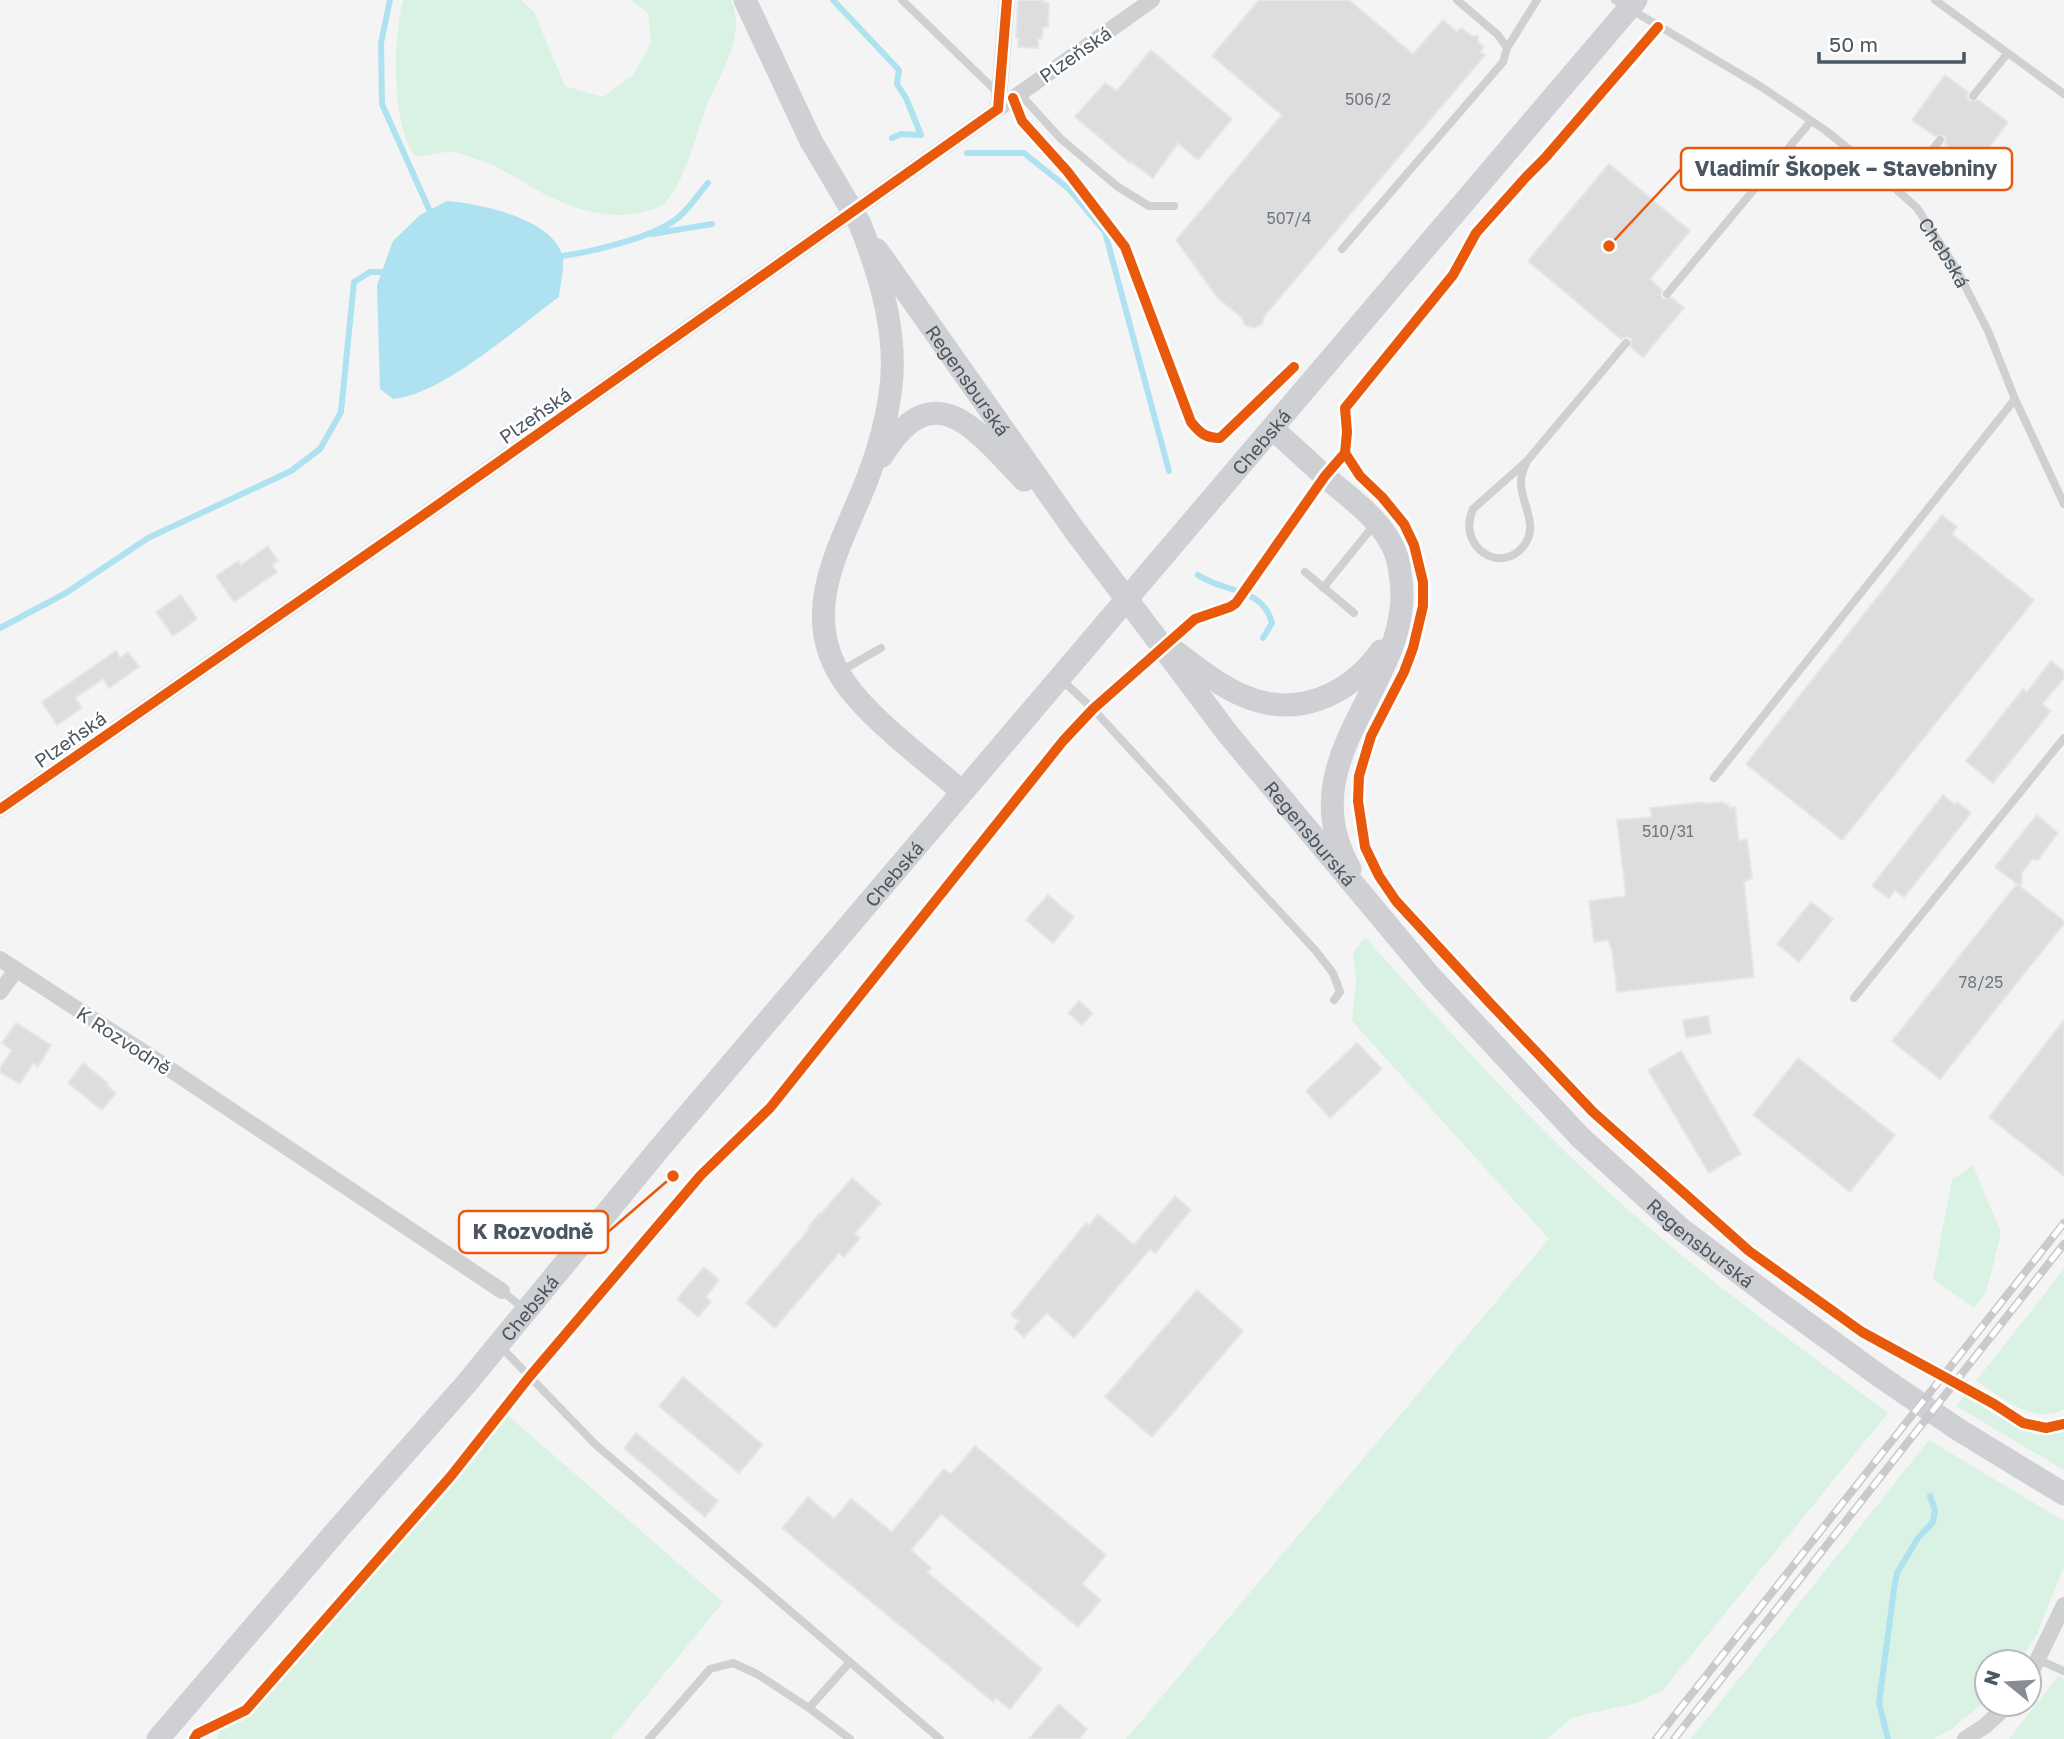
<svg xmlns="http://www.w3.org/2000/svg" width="2064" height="1739" viewBox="0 0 2064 1739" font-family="'Golos Text',sans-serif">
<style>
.green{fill:#d9f2e3}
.water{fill:#aee2f0}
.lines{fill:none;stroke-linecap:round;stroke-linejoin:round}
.stream{stroke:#aee2f0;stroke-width:6}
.building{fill:#ddddde;stroke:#e5e6e7;stroke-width:2}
.service{stroke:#ced0d2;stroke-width:8}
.minor{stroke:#ced0d2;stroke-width:16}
.secondary{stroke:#ced0d4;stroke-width:23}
.rail-casing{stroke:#c9cacc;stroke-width:8}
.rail{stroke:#fff;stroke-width:5;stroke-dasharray:16;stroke-linecap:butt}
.secondary-bridge{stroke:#ced0d4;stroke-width:23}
.cycleway-casing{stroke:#fff;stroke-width:15}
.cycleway{stroke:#e8590c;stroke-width:10}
.labels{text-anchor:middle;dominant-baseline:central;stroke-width:5;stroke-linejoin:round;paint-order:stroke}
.number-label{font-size:16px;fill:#707881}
.street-label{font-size:19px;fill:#4a5661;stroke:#fff}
.leader{fill:none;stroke:#e8590c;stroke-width:2.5}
.callout-dot{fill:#e8590c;stroke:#fff;stroke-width:2.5}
.callout{fill:#fff;stroke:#e8590c;stroke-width:2.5}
.callout-label{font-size:21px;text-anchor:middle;font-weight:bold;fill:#4a5661}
</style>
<rect width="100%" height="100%" fill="#f4f4f4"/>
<!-- green -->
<g class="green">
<path d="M 403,0 L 521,0 L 534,12 L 565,86 L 603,97 L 633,75 L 651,43 L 648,13 L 631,0 L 731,0 C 747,36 720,73 707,105 C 694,138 688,176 665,203 C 660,208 652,209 646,211 C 604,224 554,202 520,180 C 509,174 495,165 482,161 C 472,158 461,153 451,152 C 441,151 428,157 415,156 C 391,122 393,39 403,0 Z"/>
<path d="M 1365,937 C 1443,1024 1520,1112 1606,1190 C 1695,1271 1792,1342 1888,1413 L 1662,1691 L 1636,1703 L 1574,1717 L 1546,1739 L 1126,1739 L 1549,1239 L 1352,1021 L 1356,982 L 1353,953 Z"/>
<polygon points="1973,1165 2001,1233 1986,1293 1974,1308 1933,1279 1952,1180"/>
<path d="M 2064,1269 L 2064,1409 C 2035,1427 2001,1396 1976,1381 Z"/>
<path d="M 1965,1395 C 1999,1417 2021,1437 2064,1430 L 2064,1470 L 1956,1406 Z"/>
<polygon points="506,1414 723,1602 611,1739 217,1739 222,1723 246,1710"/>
<polygon points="1929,1440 2064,1521 2064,1566 2037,1634 2019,1662 1987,1662 1987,1700 1950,1730 1933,1739 1691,1739"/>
<polygon points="2058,1676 2064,1679 2064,1739 2009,1739"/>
</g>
<!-- water -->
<path class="water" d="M 447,201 C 479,203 558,220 563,259 C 564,271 560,286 559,297 C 516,328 444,394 393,399 L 380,389 L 377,285 L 393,241 L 420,215 Z"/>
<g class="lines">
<!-- stream -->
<g class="stream">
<polyline points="390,0 381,43 382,104 432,216"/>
<polyline points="833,0 899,70 897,84 906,98 921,135 901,134 892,138"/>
<polyline points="967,153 1024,153 1069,189 1105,232 1169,471"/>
<polyline points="652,234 712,224"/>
<path d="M 555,257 C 587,253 649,239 675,220 C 688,211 698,194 708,183"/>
<path d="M 1198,575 C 1224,593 1263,587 1272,623 L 1263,638"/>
<polyline points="0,628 66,593 148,538 291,471 320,449 341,412 354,282 370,272 389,272"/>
<polyline points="1888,1739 1879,1703 1894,1589 1897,1573 1918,1538 1933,1522 1935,1510 1930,1496"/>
</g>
</g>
<!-- building -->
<g class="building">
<polygon points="1018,0 1044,0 1043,2 1049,3 1048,27 1043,27 1042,39 1038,39 1038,48 1018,47 1019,38 1016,38"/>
<polygon points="1259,0 1349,0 1413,54 1443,20 1457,32 1461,28 1472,36 1478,36 1478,42 1484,47 1480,52 1485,55 1265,315 1262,324 1254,328 1245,325 1241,317 1218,298 1176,240 1282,115 1212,56"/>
<polygon points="1151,50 1232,119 1198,160 1178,143 1153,178 1131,162 1130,163 1075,117 1105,83 1117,91"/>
<polygon points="1945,75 1968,92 1967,98 1969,101 1978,100 2008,122 1975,166 1945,144 1946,138 1943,135 1935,136 1912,120"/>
<polygon points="1609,164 1690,231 1650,279 1662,290 1661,296 1663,299 1672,298 1684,308 1643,357 1631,347 1631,338 1626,337 1621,339 1528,261"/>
<polygon points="1942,515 1957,527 1952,534 2034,600 1842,840 1746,764"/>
<polygon points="268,546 278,561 272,565 277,572 234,602 216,576 238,561 241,565"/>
<polygon points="181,595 197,619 173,636 156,612"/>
<polygon points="116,651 120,658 128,652 139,667 109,688 103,679 75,698 82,708 57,725 42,702"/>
<polygon points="2051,661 2064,671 2064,678 2042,704 2051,711 1993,783 1966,761 2023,689 2027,692"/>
<polygon points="1943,795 1955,805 1957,802 1971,813 1904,897 1895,890 1889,898 1872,886"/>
<polygon points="1703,802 1704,804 1723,802 1724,804 1728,804 1729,808 1735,807 1739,841 1747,839 1752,878 1744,882 1754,977 1617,992 1612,951 1608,940 1594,942 1589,901 1626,896 1617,820 1652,817 1650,808"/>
<polygon points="2037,815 2058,833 2038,860 2032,859 2022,873 2021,887 1995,867"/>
<polygon points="2017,884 2064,921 2064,924 1940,1079 1892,1041"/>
<polygon points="1048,895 1074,917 1053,943 1026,920"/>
<polygon points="1811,902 1833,919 1799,962 1777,944"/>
<polygon points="1079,1001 1093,1013 1082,1025 1068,1013"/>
<polygon points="1708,1016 1711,1033 1686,1038 1683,1020"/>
<polygon points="2064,1020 2064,1176 1989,1117"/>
<polygon points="16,1023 51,1045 38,1067 33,1063 20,1084 0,1072 0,1068 12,1050 2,1043"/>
<polygon points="1357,1043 1382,1069 1330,1118 1306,1091"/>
<polygon points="1681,1051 1741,1154 1709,1173 1648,1070"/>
<polygon points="1798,1058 1895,1135 1850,1192 1753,1115"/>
<polygon points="83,1063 108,1083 106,1085 116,1093 102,1110 68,1083"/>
<polygon points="852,1178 881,1203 855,1233 860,1238 844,1257 839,1253 775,1328 746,1303 810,1228 808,1227 820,1213 821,1214"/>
<polygon points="1175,1196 1191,1210 1155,1253 1150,1249 1074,1338 1047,1313 1024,1337 1014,1328 1019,1321 1011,1315 1086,1223 1089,1226 1098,1214 1134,1245"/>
<polygon points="704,1267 719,1280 706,1297 711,1302 698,1317 677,1299"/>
<polygon points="1197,1290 1243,1331 1152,1437 1105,1397"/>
<polygon points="683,1377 763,1445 739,1473 659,1406"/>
<polygon points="636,1433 718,1501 705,1517 624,1448"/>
<polygon points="975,1446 1106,1555 1082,1584 1101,1600 1078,1627 941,1514 911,1550 931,1568 927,1572 1042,1669 1010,1709 996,1698 993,1702 782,1528 808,1497 834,1519 851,1499 892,1532 944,1469 951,1474"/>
<polygon points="1059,1704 1087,1729 1079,1739 1029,1739"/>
</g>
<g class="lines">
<!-- service -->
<g class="service">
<polyline points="902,0 998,93"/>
<path id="s1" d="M 1615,0 L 1760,86 L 1825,130 L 1874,169 L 1917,208 L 1956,268 L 1988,331 L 2015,399 L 2064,504"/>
<polyline points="1935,0 2064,94"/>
<polyline points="1507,48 1537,0"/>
<polyline points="1020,94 1061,139 1118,187 1149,206 1174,206"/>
<polyline points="1973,96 2007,54"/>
<polyline points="1899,192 1940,140"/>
<polyline points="1342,249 1503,62 1507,48 1498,35 1457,0"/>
<polyline points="1667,294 1811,121"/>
<path d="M 1527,461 C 1524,468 1521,474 1521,481 C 1520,502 1539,524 1525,544 C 1502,577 1456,547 1473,509 L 1527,461 L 1626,343"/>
<polyline points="1305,572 1354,613"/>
<polyline points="1323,588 1374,525"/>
<polyline points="841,671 881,648"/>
<polyline points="1062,680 1093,709 1315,950 1333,973 1340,992 1334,1000"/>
<polyline points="1714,778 2015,399"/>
<polyline points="1854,998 2064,738"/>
<polyline points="502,1291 523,1308"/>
<polyline points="499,1345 596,1445 940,1739"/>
<polyline points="2039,1660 2064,1671"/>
<polyline points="809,1708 850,1662"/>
<polyline points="649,1739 710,1669 733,1663 757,1674 809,1708 850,1739"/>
</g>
<!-- minor -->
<g class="minor">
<polyline points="998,109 1152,0"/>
<polyline points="0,809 422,516 998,109 1007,0"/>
<polyline points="0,959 162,1064 502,1291"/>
<polyline points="0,992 16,970"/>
<polyline points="2029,1677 2064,1605"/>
<polyline points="1965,1739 1985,1726 2009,1704"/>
</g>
<!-- secondary -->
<g class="secondary">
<polyline points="745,0 811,141"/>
<path d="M 860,224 C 881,278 899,337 890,395 C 886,423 878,451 868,477 C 845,538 801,604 837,670 C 861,714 924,758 962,792"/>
<path id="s2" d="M 877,250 L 1075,531"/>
<path d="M 1273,429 C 1291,445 1309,462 1328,479 C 1352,500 1379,518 1393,547 C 1397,555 1399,564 1400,573 C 1420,679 1285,754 1350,869"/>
<path d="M 882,456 C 934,371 977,431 1024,480"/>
<path id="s3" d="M 1153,634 L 1228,734 L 1431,977 L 1580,1137 L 1681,1229 L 1775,1300 L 1881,1377 L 1959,1430 L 2064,1494"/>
<path d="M 1176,652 C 1197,668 1220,686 1244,696 C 1297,719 1349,695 1381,651"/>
<path id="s4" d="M 158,1739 L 338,1529 L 466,1384 L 659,1149 L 1636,0"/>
</g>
<defs>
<g id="rail">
<polyline points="1656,1739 2064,1223"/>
<polyline points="1674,1739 2064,1244"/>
</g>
</defs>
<!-- rail casing -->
<use href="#rail" class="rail-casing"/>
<!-- rail -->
<use href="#rail" class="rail"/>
<!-- secondary-bridge -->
<g class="secondary-bridge">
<polyline points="811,141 860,224"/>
<polyline points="1075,531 1153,634"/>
</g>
<defs>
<g id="cycleway">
<path d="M 1013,98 L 1022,121 L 1067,171 L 1125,247 L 1191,422 C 1200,433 1205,438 1220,438 L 1294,367"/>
<polyline points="1345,453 1360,476 1382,497 1404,524 1414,545 1423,582 1423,606 1413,648 1404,672 1371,736 1359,776 1358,801 1365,847 1379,876 1396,901 1488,1001 1593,1112 1749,1251 1862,1332 1994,1404 2023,1423 2046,1428 2064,1424"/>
<polyline points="0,809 422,516 998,109 1007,0"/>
<polyline points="194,1739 197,1734 246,1710 451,1476 530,1376 701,1175 770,1108 1063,741 1093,709 1195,619 1230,607 1236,603 1325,476 1345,453 1347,432 1345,408 1453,275 1476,233 1526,177 1545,158 1658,27"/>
</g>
</defs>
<!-- cycleway casing -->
<use href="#cycleway" class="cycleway-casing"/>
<!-- cycleway -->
<use href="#cycleway" class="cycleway"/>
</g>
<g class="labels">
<!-- number labels -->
<g class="number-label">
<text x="1368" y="99">506/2</text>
<text x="1289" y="218">507/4</text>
<text x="1668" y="831">510/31</text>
<text x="1981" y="982">78/25</text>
</g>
<!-- street labels -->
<g class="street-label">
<text transform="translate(1075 54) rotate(-35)">Plzeňská</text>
<text stroke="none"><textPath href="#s1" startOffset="420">Chebská</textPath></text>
<text stroke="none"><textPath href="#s2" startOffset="159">Regensburská</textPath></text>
<text transform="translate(535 415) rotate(-35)">Plzeňská</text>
<text stroke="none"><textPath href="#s4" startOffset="1703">Chebská</textPath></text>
<text transform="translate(70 739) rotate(-35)">Plzeňská</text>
<text stroke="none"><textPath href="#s3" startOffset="254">Regensburská</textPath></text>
<text stroke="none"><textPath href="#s4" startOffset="1136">Chebská</textPath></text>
<text transform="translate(124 1040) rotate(33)">K Rozvodně</text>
<text stroke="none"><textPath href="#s3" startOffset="821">Regensburská</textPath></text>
<text stroke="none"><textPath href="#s4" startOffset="569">Chebská</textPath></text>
</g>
</g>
<!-- callouts -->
<path class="leader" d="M1609 246L1681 169M673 1176L608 1232"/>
<g class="callout-dot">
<circle cx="1609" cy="246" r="7"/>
<circle cx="673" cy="1176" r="7"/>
</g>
<g class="callout">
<rect x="1681" y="148" width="331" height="42" rx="7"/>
<rect x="459" y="1211" width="149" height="42" rx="7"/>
</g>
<g class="callout-label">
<text x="1846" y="176">Vladimír Škopek – Stavebniny</text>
<text x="533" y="1239">K Rozvodně</text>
</g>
<!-- north arrow -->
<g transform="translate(2008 1683) rotate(288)"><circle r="33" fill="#ffffff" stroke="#b7bbc0" stroke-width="2"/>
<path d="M0-5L12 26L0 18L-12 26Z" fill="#868d94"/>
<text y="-10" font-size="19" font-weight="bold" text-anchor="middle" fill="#4a5661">N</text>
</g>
<!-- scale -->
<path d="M1819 52v10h145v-10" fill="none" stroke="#4a5661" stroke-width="3.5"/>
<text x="1829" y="52" font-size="21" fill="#4a5661" stroke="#ffffff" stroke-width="5" paint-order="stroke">50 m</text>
</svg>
